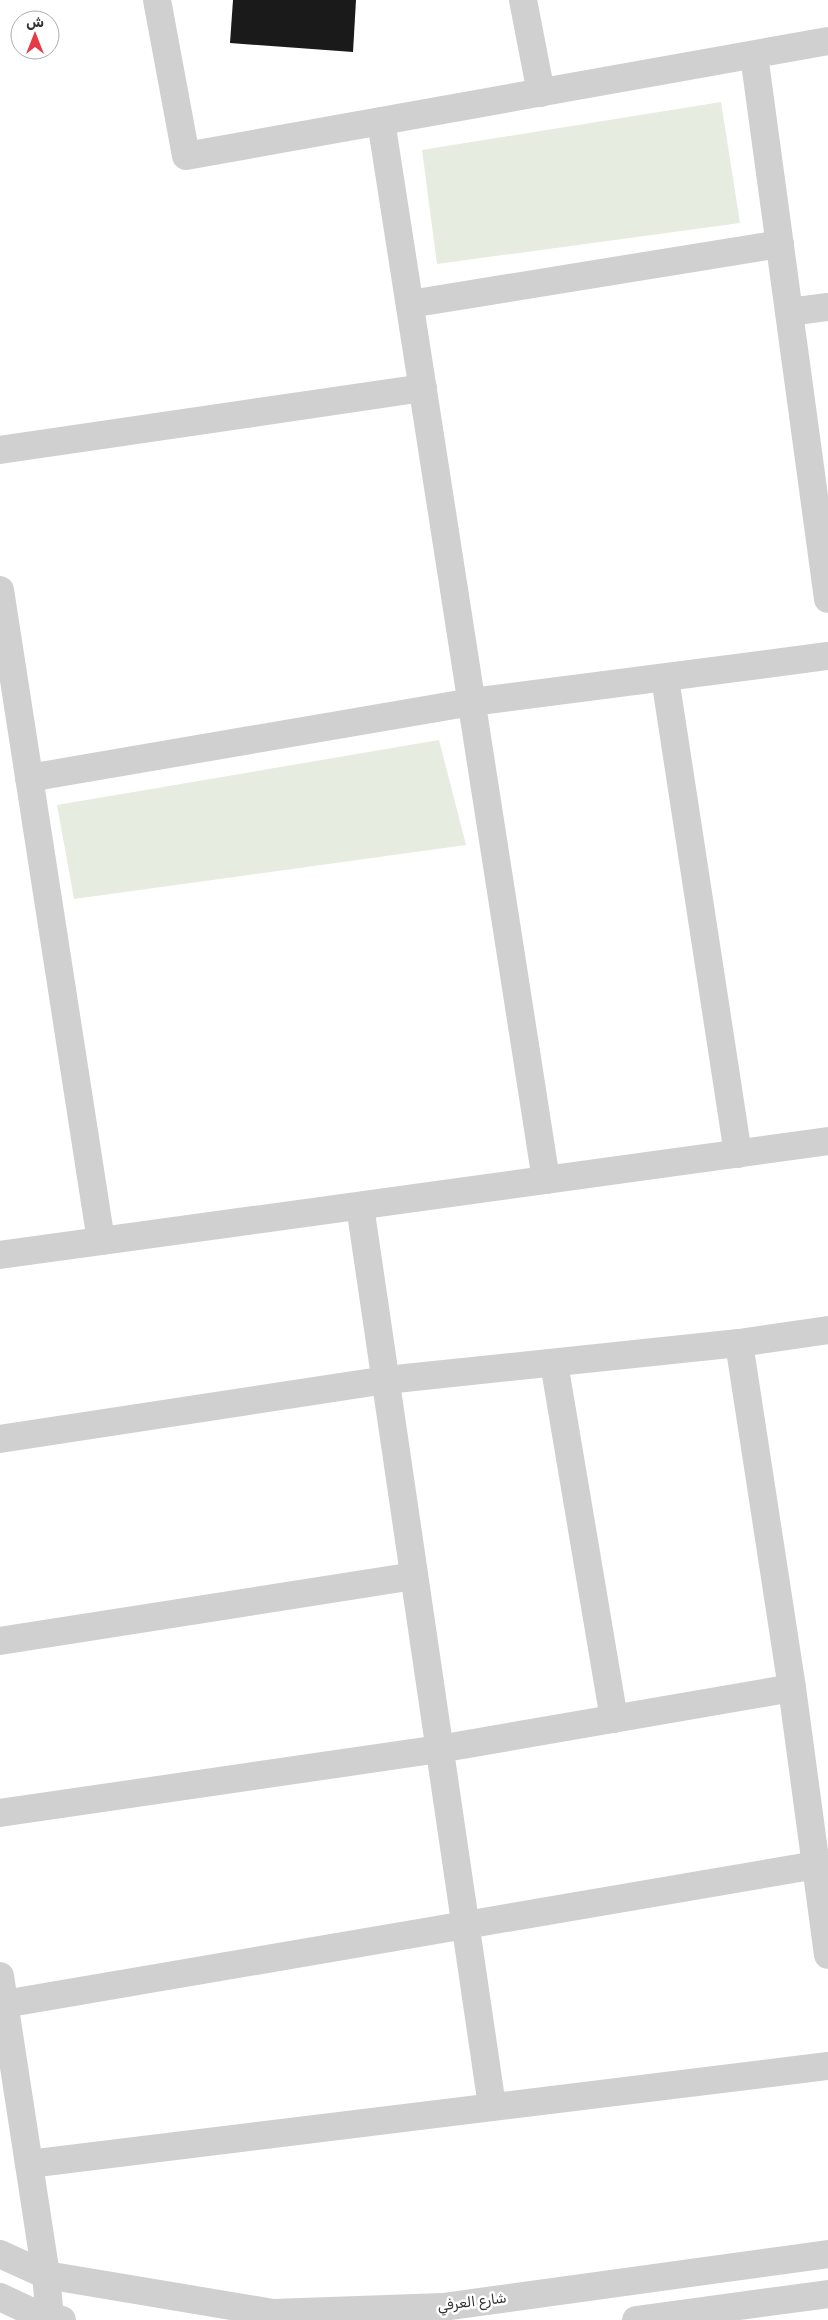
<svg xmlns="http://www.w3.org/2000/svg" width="828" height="2320" viewBox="0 0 828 2320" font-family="Rubik,Vazirmatn,sans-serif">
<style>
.green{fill:#e6ecdf}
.building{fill:#1a1a1a}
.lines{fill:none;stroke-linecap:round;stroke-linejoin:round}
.minor{stroke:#d0d0d0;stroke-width:28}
.labels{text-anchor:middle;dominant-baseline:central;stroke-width:5;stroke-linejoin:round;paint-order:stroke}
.street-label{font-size:14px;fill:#333;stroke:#fff}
</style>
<rect width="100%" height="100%" fill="#fff"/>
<!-- green -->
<g class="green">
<polygon points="721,102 740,223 437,264 422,150"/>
<polygon points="439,740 466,845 74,899 57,805"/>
</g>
<!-- building -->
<polygon class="building" points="233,0 356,0 353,52 230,43"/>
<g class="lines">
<!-- minor -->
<g class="minor">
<polyline points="157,0 186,156 828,41"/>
<polyline points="523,0 541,93"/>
<polyline points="754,55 828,599"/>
<polyline points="381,121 546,1180"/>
<polyline points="410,304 780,244"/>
<polyline points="789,312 828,307"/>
<polyline points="0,450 423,388"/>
<polyline points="0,590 101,1241"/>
<polyline points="665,678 738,1154"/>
<polyline points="29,778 472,702 828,656"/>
<polyline points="360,1206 492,2106"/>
<polyline points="0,1255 828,1141"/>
<polyline points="739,1343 792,1688 828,1955"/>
<polyline points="554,1363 614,1719"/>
<polyline points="0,1439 386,1380 739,1343 828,1330"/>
<polyline points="0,1641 414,1576"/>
<polyline points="0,1813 439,1749 792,1688"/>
<polyline points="0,1976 46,2275 50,2318"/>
<polyline points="4,2004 828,1863"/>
<polyline points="29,2164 828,2066"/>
<polyline points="0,2254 46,2275 273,2313 443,2307 828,2254"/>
<polyline points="0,2297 34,2313 62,2320"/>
<polyline points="636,2320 828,2294"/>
</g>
</g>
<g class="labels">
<!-- street labels -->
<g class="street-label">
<text transform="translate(472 2302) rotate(-7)">شارع العرفي</text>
</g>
</g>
<!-- north arrow -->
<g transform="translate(35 35)"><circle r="24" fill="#ffffff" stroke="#adadad"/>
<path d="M0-4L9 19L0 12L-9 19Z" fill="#e63946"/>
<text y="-8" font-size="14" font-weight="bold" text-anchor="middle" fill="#333333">ش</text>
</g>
</svg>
